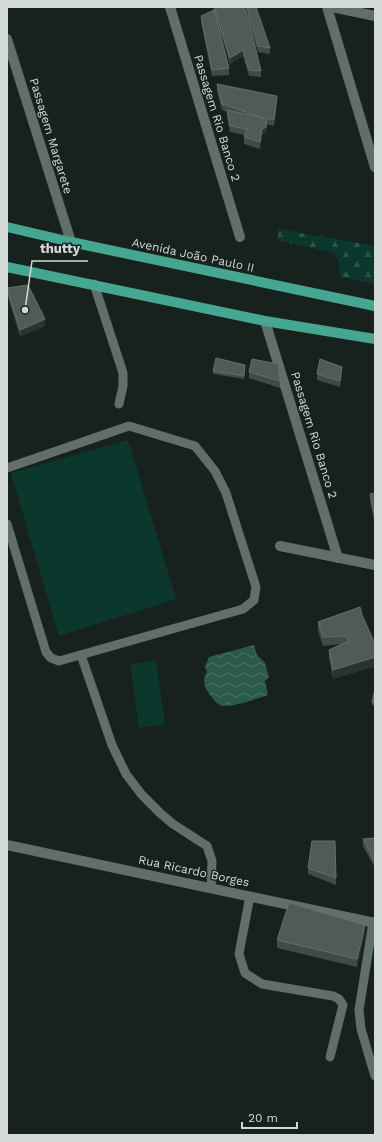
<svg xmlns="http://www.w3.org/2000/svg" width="382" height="1142" viewBox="0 0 382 1142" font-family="'Work Sans',sans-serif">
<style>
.forest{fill:url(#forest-firs)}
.green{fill:#0c372d}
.water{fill:url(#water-waves)}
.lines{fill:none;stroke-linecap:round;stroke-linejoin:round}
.service{stroke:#626e6a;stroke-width:9}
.minor{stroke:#626e6a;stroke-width:10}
.tertiary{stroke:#626e6a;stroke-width:10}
.primary{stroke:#45a791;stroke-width:10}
.wall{fill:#404b48}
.shaded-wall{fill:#293431}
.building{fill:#505a57;stroke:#646e6b}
.labels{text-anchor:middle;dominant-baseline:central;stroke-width:3;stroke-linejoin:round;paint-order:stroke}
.street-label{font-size:12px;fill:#d2d9d6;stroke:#17221e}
.leader{fill:none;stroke:#d2d9d6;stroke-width:1.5}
.callout-dot{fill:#d2d9d6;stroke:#17221e;stroke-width:1.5}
.callout-label{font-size:13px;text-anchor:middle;font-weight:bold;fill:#d2d9d6;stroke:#17221e;stroke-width:3;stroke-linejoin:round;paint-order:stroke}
</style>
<defs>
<pattern id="forest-firs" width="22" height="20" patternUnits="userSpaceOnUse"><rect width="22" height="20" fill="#0c372d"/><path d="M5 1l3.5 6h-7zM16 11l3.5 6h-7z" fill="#2e534b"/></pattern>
<pattern id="water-waves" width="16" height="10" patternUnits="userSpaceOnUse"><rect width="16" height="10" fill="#2b5a4d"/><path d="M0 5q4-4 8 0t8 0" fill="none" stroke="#497166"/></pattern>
</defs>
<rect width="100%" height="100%" fill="#17221e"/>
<!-- forest -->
<polygon class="forest" points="279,229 375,246 375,284 341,277 338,259 334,253 277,240"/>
<!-- green -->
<g class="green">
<polygon points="128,440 176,599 59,636 11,473"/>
<polygon points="156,660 165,724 139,728 130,665"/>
</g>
<!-- water -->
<path class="water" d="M 254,645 L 257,655 L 265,663 L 269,677 L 265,681 L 268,695 C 258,698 229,709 220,705 C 215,703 211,696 208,692 C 203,685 203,678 207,672 L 205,667 L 209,657 Z"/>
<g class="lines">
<!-- service -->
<g class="service">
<polyline points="94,284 123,373 123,386 119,404"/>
<polyline points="7,468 129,426 195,446 215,471 226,493 256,587 254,600 243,609 59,661 51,658 46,652 7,524"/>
<polyline points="81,655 112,745 126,774 142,795 160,813 173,824 207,846 212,861 211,888"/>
<polyline points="250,896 239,954 245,973 262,984 333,996 339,999 343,1005 330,1057"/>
<polyline points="373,922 359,1010 361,1029 375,1076"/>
</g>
<!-- minor -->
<g class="minor">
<polyline points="170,7 240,237"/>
<polyline points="327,7 375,167"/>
<polyline points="332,7 375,16"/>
<polyline points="7,39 71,242"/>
<polyline points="265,321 338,558"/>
<polyline points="280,546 375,565"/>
</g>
<!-- tertiary -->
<polyline class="tertiary" points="7,845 375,923"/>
<!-- primary -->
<g class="primary">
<polyline points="7,227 71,242 375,306"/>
<polyline points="7,267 265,321 375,339"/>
</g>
</g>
<!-- wall -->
<g class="wall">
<polygon points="213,7 244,7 261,71 261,77 249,76 243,56 230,64 217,21 229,68 229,75 212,76 201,22 201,16 214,11"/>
<polygon points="245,7 256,7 270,48 270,54 258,52"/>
<polygon points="217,84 277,103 274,126 267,124 266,133 262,135 260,149 244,144 244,137 245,135 230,132 227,116 227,112 222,110 217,91"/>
<polygon points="7,288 45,326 20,336 7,294"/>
<polygon points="245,368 244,379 213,374 213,371"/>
<polygon points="249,372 280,381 280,388 249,378"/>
<polygon points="342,373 340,387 317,380 317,374"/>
<polygon points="375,493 375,525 370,501 370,494"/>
<polygon points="362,615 375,644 375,666 333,679 329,658 329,650 341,644 323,646 318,631 318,622"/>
<polygon points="375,689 375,706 372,705 372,702"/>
<polygon points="375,838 375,868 363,846 363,839"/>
<polygon points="335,841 336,885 308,874 308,868"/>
<polygon points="365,934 357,967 277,948 277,940"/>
</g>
<!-- shaded-wall -->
<g class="shaded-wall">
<polygon points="243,50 243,56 230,64 230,58"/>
<polygon points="277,96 277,103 274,126 274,120"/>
<polygon points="267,118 266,133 262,135 260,149 260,142 262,129"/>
<polygon points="45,319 45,326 20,336 20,330"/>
<polygon points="342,367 342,373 340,387 340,381"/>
<polygon points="375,657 375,666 333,679 333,670"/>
<polygon points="365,925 365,934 357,967 357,959"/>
</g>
<!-- building -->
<g class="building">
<polygon points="214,7 244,7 249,21 261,71 249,70 243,50 230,58"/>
<polygon points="247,7 256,7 270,48 258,46"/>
<polygon points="214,10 229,68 212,70 201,16"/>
<polygon points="217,84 277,96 274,120 267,118 266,127 262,129 260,142 244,137 247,129 230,126 227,110 264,118 222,104"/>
<polygon points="28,285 45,319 20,330 7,288"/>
<polygon points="216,358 245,365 244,376 213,371"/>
<polygon points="252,359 278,364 280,381 249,372"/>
<polygon points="320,359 342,367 340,381 317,374"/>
<polygon points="375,493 375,518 370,494"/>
<polygon points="360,607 362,615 375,644 375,657 333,670 329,650 349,641 345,636 323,637 318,622"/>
<polygon points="375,689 375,703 372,702"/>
<polygon points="375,838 375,862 363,839"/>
<polygon points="312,841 335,841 336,878 308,868"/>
<polygon points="289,903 365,925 357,959 277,940"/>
</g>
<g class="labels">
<!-- street labels -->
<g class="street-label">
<text transform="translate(217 118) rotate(73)">Passagem Rio Banco 2</text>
<text transform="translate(51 136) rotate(73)">Passagem Margarete</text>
<text transform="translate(193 255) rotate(12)">Avenida João Paulo II</text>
<text transform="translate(314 435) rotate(73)">Passagem Rio Banco 2</text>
<text transform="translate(194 871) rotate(12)">Rua Ricardo Borges</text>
</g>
</g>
<!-- callouts -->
<path class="leader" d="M25 310L32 261H88"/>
<circle class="callout-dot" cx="25" cy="310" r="4"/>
<g class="callout-label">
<text x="60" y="253">thutty</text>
</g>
<!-- border -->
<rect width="382" height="1142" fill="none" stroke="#d2d9d6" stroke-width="16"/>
<!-- scale -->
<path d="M242 1122v6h55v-6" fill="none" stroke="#d2d9d6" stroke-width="2"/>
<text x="248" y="1122" font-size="12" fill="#d2d9d6" stroke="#17221e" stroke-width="3" paint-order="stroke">20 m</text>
</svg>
